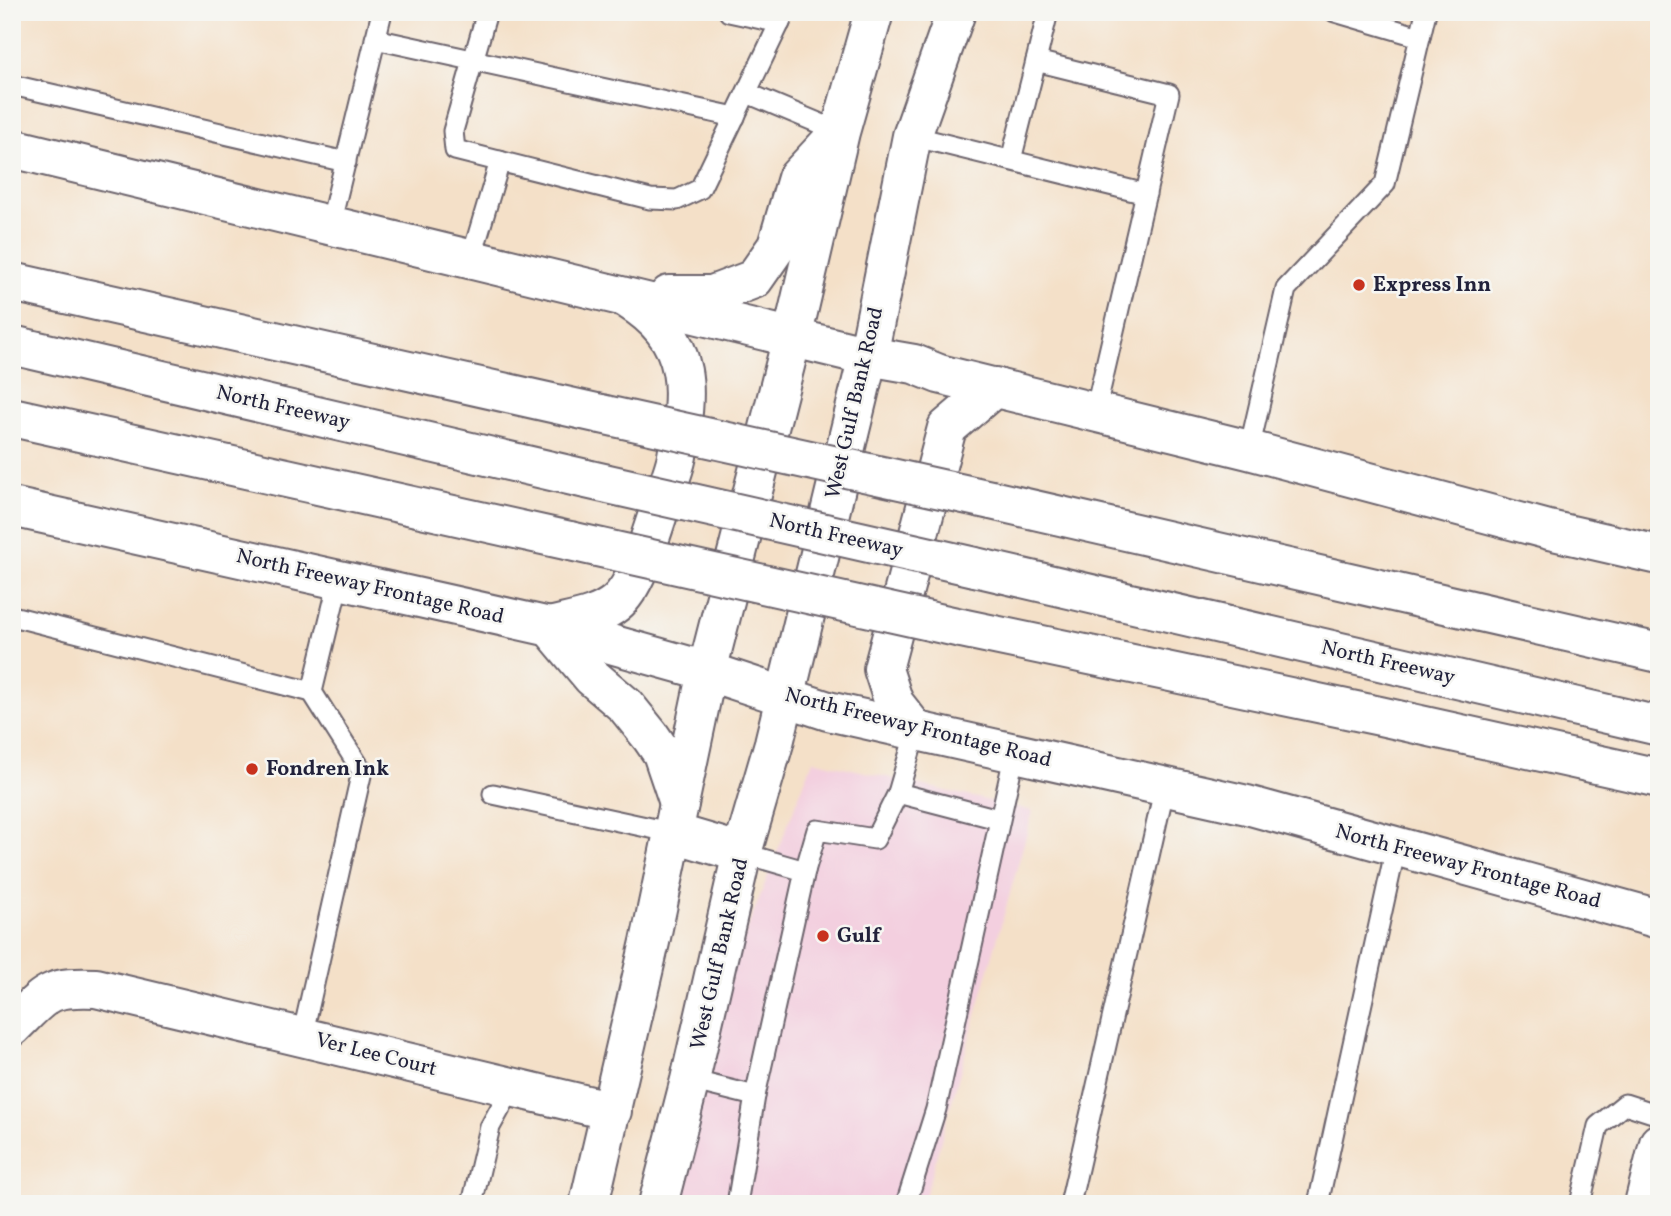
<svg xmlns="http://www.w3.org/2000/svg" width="1671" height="1216" viewBox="0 0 1671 1216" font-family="Vollkorn,serif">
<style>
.built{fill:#f3cfdf}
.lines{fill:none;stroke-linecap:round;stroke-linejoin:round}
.service-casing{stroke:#6c646c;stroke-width:23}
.minor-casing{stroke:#6c646c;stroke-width:42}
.secondary-casing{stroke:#6c646c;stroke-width:42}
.motorway-casing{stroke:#6c646c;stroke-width:42}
.service{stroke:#fff;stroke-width:19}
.minor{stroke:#fff;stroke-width:38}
.secondary{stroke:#fff;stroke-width:38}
.motorway{stroke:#fff;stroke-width:38}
.motorway-bridge-casing{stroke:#6c646c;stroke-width:42;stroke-linecap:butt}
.motorway-bridge{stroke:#fff;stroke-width:38}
.poi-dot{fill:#c8321e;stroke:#f6f6f2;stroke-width:2.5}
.labels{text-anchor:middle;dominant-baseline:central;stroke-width:5;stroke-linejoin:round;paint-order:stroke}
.poi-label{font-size:21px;font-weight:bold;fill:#22223b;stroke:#f6f6f2;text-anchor:start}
.street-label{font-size:21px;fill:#22223b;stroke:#f6f6f2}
</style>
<rect width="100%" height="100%" fill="#f6f6f2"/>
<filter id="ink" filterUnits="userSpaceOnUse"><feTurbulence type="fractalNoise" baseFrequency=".0143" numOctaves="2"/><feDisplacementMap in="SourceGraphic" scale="14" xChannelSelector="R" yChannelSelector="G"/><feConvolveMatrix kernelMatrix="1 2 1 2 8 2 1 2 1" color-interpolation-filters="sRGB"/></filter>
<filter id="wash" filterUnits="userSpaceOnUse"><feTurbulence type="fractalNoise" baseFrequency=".00686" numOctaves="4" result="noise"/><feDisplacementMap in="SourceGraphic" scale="28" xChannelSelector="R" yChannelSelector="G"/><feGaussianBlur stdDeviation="1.57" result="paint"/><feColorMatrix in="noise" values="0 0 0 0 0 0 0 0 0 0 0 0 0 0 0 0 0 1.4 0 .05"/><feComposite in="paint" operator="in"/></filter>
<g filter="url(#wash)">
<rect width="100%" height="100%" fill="#f4e0c8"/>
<!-- built -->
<polygon class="built" points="813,760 1033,811 923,1204 640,1204"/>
</g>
<g filter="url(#ink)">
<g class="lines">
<defs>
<g id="service">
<polyline points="487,12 453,131 455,150 650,199 677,200 700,189 785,12"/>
<polyline points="729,12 780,23"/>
<polyline points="1335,12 1420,37"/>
<polyline points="375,39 735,117"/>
<polyline points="1036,61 1048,12"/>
<polyline points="12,85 346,162"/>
<polyline points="747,93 840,132"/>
<polyline points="912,136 1146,194"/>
<polyline points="1011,160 1036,61 1169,94 1095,412"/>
<polyline points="330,225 382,12"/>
<polyline points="471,259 500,161"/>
<polyline points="1249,450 1286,289 1385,184 1426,12"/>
<polyline points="12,616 312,692"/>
<polyline points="898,793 916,731"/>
<polyline points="493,794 674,833"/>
<polyline points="742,853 805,871"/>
<polyline points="302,1037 362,771 312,692 339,580"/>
<polyline points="690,1080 755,1096"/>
<polyline points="472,1204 490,1127 511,1089"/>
<polyline points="737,1204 755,1096 805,871 817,830 875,839 898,793 998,819"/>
<polyline points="906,1204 936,1109 1015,752"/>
<polyline points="1070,1204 1165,786"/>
<polyline points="1318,1204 1396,847"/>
<polyline points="1580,1204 1598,1126 1625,1104 1659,1115"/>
</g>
<g id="minor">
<path d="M 12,1027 C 46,994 46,986 96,988 L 612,1111"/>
<polyline points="1644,1204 1659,1143"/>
</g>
<g id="secondary">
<polyline points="12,148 868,356 914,364 939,374 1249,450 1549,530 1659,555"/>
<polyline points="669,295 712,295 754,279 777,246 797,178 837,135"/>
<polyline points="12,507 550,627 707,671 828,711 1247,805 1659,919"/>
<path d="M 550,627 C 572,621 598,618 616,603 C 638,585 652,530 662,502 C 667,487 674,471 677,456 C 681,430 687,397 682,371 C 676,338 656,317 629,300"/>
<polyline points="550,627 592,677 626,706 651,737 662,753 679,803"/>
<polyline points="916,731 894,703 883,669 947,428 995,387"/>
<polyline points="674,833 742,853"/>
<polyline points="589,1204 650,942 707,671 792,338 840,132 874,12"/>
<polyline points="658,1204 690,1080 742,853 774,743 868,356 912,136 956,12"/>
</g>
<g id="motorway">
<polyline points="12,282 601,414"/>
<polyline points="12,345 586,479"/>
<polyline points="12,417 570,541"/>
<polyline points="991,500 1659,653"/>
<polyline points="975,567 1659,726"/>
<polyline points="961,628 1380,716 1659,778"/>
</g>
</defs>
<!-- service casing -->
<use href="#service" class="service-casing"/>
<!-- minor casing -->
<use href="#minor" class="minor-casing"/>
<!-- secondary casing -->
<use href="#secondary" class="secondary-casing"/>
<!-- motorway casing -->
<use href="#motorway" class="motorway-casing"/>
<!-- service -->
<use href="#service" class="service"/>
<!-- minor -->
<use href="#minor" class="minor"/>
<!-- secondary -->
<use href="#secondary" class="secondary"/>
<!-- motorway -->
<use href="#motorway" class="motorway"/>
<defs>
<g id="motorway-bridge">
<polyline points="601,414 991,500"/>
<polyline points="586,479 975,567"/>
<polyline points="570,541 961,628"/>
</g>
</defs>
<!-- motorway-bridge casing -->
<use href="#motorway-bridge" class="motorway-bridge-casing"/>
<!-- motorway-bridge -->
<use href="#motorway-bridge" class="motorway-bridge"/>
</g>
</g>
<!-- markers -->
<g class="poi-dot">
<circle cx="1359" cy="285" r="7"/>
<circle cx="252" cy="769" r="7"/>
<circle cx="823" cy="936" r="7"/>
</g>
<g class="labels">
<!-- poi labels -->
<g class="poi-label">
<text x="1373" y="285">Express Inn</text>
<text x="266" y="769">Fondren Ink</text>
<text x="837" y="936">Gulf</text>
</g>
<!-- street labels -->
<g class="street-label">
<text transform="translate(855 403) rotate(-77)">West Gulf Bank Road</text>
<text transform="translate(283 408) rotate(13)">North Freeway</text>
<text transform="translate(836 536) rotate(13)">North Freeway</text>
<text transform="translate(370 587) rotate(13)">North Freeway Frontage Road</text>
<text transform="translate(1388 663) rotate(13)">North Freeway</text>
<text transform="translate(918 728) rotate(14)">North Freeway Frontage Road</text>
<text transform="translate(1468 867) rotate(15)">North Freeway Frontage Road</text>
<text transform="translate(720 954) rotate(-77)">West Gulf Bank Road</text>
<text transform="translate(376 1055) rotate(14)">Ver Lee Court</text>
</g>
</g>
<!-- margin -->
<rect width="1671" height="1216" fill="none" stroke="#f6f6f2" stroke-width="42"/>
</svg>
